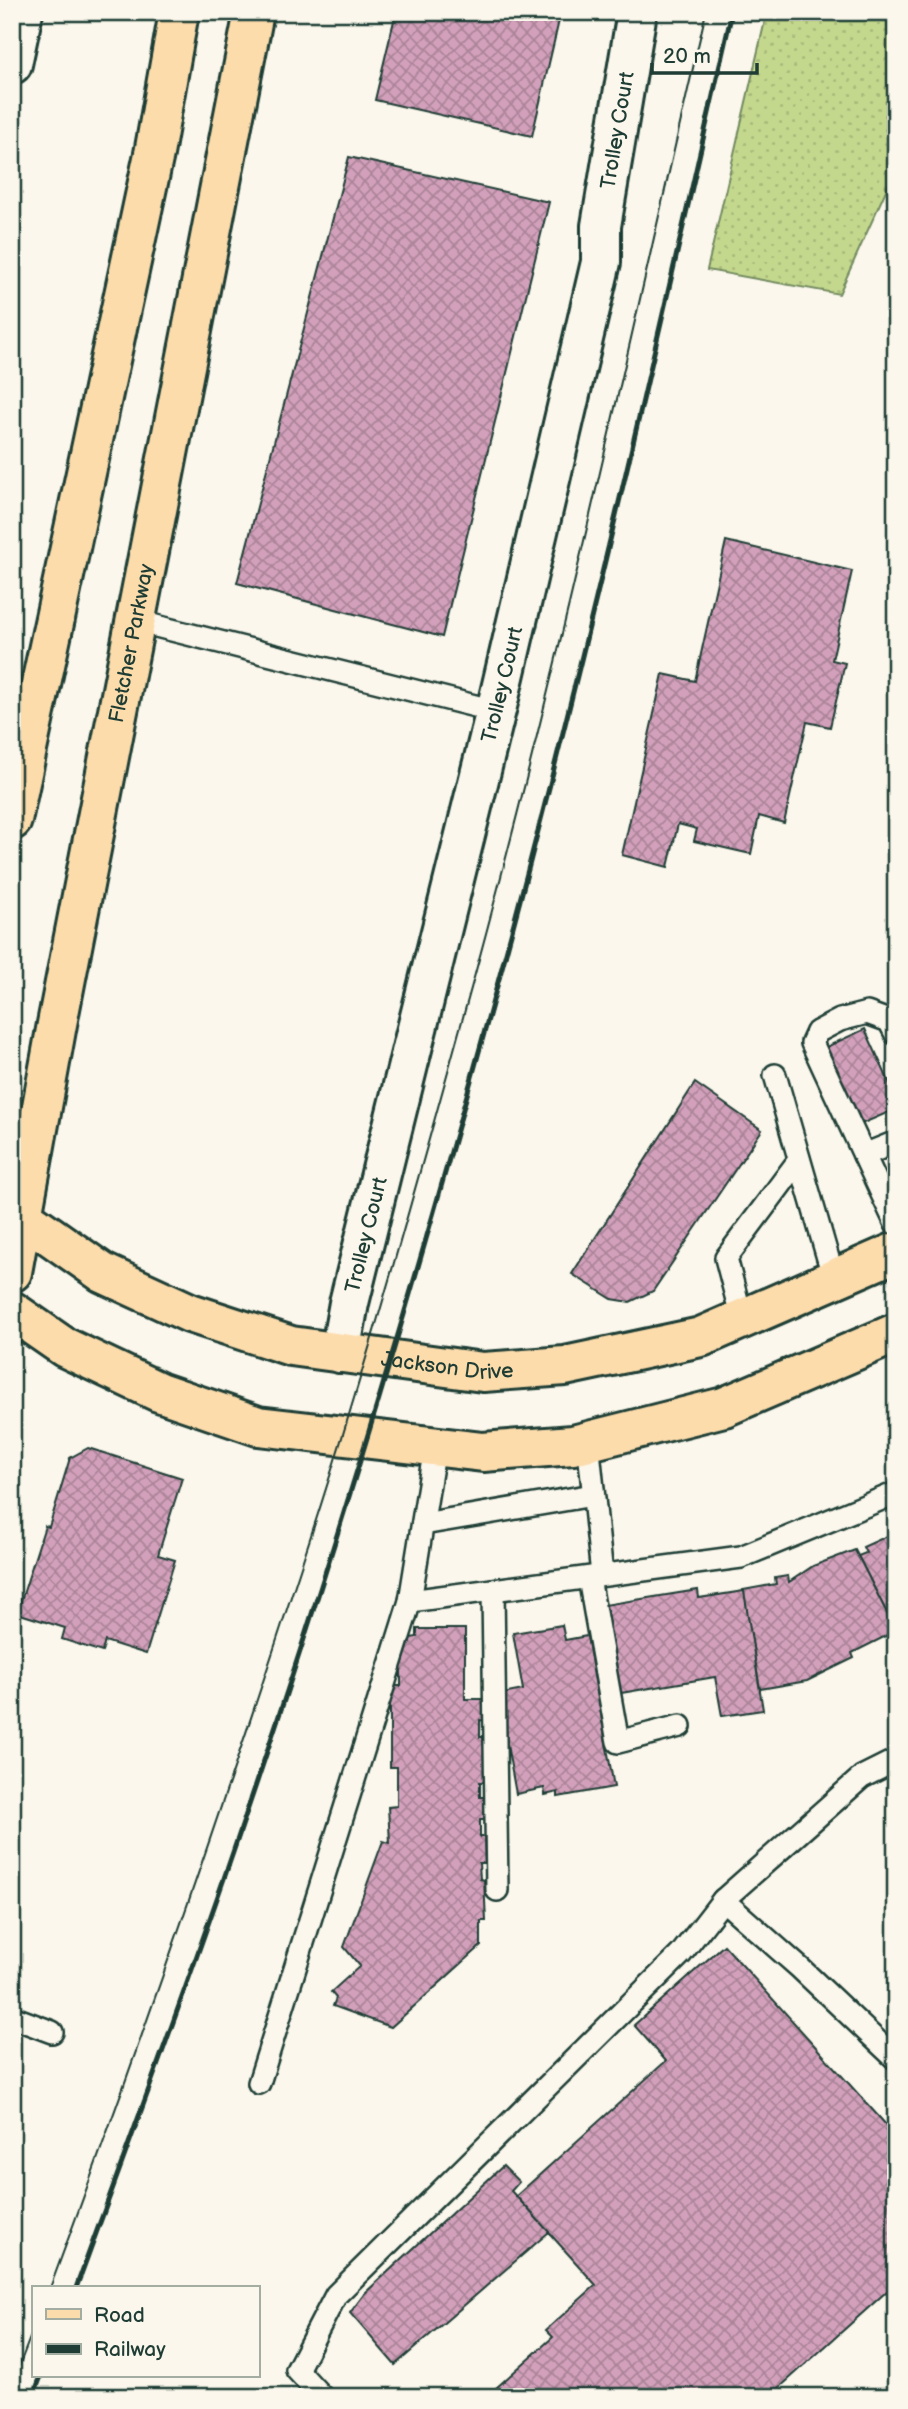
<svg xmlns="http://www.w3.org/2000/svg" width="908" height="2409" viewBox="0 0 908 2409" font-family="'Balsamiq Sans',sans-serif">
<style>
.grass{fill:url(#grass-dots);stroke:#728a60;stroke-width:2}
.building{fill:url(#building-cross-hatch);stroke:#1f3d34;stroke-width:2}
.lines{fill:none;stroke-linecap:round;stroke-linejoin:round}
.service-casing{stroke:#1f3d34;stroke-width:26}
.minor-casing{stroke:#1f3d34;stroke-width:44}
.tertiary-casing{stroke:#1f3d34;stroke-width:44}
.primary-casing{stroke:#1f3d34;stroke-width:44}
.service{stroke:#fbf7ec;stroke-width:21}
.minor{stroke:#fbf7ec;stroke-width:38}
.tertiary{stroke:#fbf7ec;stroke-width:38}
.primary{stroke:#fddcac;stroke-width:38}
.tram{stroke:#1f3d34;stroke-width:2}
.rail{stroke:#1f3d34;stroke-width:5}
.labels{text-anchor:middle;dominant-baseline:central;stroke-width:7;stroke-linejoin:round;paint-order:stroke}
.street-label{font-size:21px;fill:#1f3d34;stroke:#fbf7ec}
</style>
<defs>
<pattern id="grass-dots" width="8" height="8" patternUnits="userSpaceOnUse" patternTransform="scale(1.75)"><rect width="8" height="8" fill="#c4d88d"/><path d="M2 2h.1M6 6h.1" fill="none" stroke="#a8ba7a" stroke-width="1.8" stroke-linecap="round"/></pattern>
<pattern id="building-cross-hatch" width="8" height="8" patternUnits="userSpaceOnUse" patternTransform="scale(1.75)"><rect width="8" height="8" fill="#d3a0bb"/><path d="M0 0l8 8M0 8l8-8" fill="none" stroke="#ab8499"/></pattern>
</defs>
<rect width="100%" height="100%" fill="#fbf7ec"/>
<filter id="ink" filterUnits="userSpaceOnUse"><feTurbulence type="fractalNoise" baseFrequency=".0143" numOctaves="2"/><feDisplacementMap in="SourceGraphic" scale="14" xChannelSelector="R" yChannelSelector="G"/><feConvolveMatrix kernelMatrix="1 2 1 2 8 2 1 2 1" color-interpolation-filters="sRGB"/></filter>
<g filter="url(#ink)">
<!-- grass -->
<polygon class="grass" points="767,12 896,12 896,168 839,294 707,270"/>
<!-- building -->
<g class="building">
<polygon points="396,12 561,12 532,136 375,100"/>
<polygon points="349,157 549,202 442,637 237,583"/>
<polygon points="726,541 852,571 832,660 845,663 830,727 807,722 784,823 759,816 751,854 694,841 697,829 678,824 668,867 622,855 663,674 695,681"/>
<polygon points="865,1029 896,1097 896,1109 859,1125 824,1048"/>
<polygon points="695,1083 762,1130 653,1291 630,1302 612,1299 572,1274"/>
<polygon points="88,1448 182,1478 158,1555 175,1560 146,1654 105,1641 102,1652 62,1639 65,1628 17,1613 45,1526 49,1527 70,1458"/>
<polygon points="896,1532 896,1631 858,1556 866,1553 863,1547"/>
<polygon points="855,1550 896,1631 852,1653 854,1658 807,1681 760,1689 743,1590 776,1584 775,1578 788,1576 789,1582 813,1566"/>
<polygon points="698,1590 699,1598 744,1591 763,1710 722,1716 715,1677 615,1694 604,1605"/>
<polygon points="562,1625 565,1640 587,1636 614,1787 558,1797 558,1792 545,1795 544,1788 516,1794 498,1695 523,1690 513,1633"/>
<polygon points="417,1629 465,1629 465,1699 485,1699 485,1721 480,1720 480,1737 485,1737 485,1782 480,1782 480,1797 485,1797 485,1820 480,1820 480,1837 484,1837 485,1863 479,1863 480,1879 484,1880 486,1921 481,1921 481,1946 391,2027 333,2006 336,1998 331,1992 360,1966 344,1947 383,1841 390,1843 388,1807 397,1806 397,1767 390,1767 390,1686 401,1686 401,1654 411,1638 417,1637"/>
<polygon points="724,1945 896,2136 896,2283 769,2397 486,2397 553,2337 546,2330 596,2285 516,2196 666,2061 634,2025"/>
<polygon points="503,2166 519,2182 511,2191 549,2232 395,2365 350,2313 365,2293"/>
</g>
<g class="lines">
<defs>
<g id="service">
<polyline points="136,621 495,711"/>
<polyline points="896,1034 889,1021 867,1013 840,1020 817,1032 812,1043 896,1224"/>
<polyline points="775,1075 834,1279"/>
<polyline points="864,1155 896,1142"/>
<polyline points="742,1319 726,1258 799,1160"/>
<polyline points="588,1441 602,1575"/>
<polyline points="423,1524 593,1495"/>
<polyline points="589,1578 618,1742 680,1726"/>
<polyline points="493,1590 497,1890"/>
<polyline points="410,1601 741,1557 896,1493"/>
<polyline points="896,1760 862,1777 723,1900 800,1968 896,2059"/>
<polyline points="12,2017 52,2032"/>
<polyline points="259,2083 410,1601 435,1447"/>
<polyline points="322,2397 297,2370 336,2295 681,1954 723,1900"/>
</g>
<g id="minor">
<path id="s1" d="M 340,1353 L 349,1303 L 499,698 L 601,262 L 601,226 L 637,12"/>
</g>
<polyline id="tertiary" points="12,64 23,12"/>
<g id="primary">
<polyline points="12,820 154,154 179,12"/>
<path id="s2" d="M 12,1209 L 103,1273 L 190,1313 L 291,1346 L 483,1372 L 565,1366 L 701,1337 L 896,1252"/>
<path id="s3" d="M 12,1272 L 57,1024 L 254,12"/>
<polyline points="12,1311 64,1347 159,1392 258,1426 483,1452 573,1445 724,1407 896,1333"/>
</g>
</defs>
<!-- service casing -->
<use href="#service" class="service-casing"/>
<!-- minor casing -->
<use href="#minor" class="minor-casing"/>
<!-- tertiary casing -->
<use href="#tertiary" class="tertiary-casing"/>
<!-- primary casing -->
<use href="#primary" class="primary-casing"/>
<!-- service -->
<use href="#service" class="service"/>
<!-- minor -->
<use href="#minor" class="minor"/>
<!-- tertiary -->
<use href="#tertiary" class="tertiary"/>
<!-- primary -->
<use href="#primary" class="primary"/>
<!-- tram -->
<g class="tram">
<path d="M 50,2288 C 140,2046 224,1803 304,1557 C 367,1365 421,1169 475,974 C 562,656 631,333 706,12"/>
<polyline points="12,2384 33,2330"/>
</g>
<!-- rail -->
<g class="rail">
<path d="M 76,2288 C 133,2132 192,1975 245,1817 C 337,1547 419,1272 494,997 C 583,671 657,341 732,12"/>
<polyline points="33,2397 41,2376"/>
</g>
</g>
</g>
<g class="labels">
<!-- street labels -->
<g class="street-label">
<text stroke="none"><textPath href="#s1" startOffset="1255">Trolley Court</textPath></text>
<text stroke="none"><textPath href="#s3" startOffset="640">Fletcher Parkway</textPath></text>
<text stroke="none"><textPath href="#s1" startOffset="688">Trolley Court</textPath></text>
<text stroke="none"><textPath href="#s1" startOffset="121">Trolley Court</textPath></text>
<text stroke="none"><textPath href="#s2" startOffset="471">Jackson Drive</textPath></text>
</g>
</g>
<!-- margin -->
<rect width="908" height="2409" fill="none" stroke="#fbf7ec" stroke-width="42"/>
<rect x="21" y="21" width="866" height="2367" fill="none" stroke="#1f3d34" stroke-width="2.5" filter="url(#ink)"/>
<!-- legend -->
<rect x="32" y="2286" width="228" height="91" fill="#fbf7ec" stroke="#a3ada2" stroke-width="2"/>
<rect x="46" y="2309" width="35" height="10" fill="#fddcac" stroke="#a3ada2" stroke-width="2"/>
<text x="94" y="2322" font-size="21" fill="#1f3d34">Road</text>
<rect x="46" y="2344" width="35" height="10" fill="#1f3d34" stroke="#a3ada2" stroke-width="2"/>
<text x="94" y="2356" font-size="21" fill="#1f3d34">Railway</text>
<!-- scale -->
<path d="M652 63v10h105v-10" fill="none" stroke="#1f3d34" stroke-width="3.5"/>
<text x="663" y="63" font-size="21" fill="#1f3d34" stroke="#fbf7ec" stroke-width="5" paint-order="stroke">20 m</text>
</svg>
